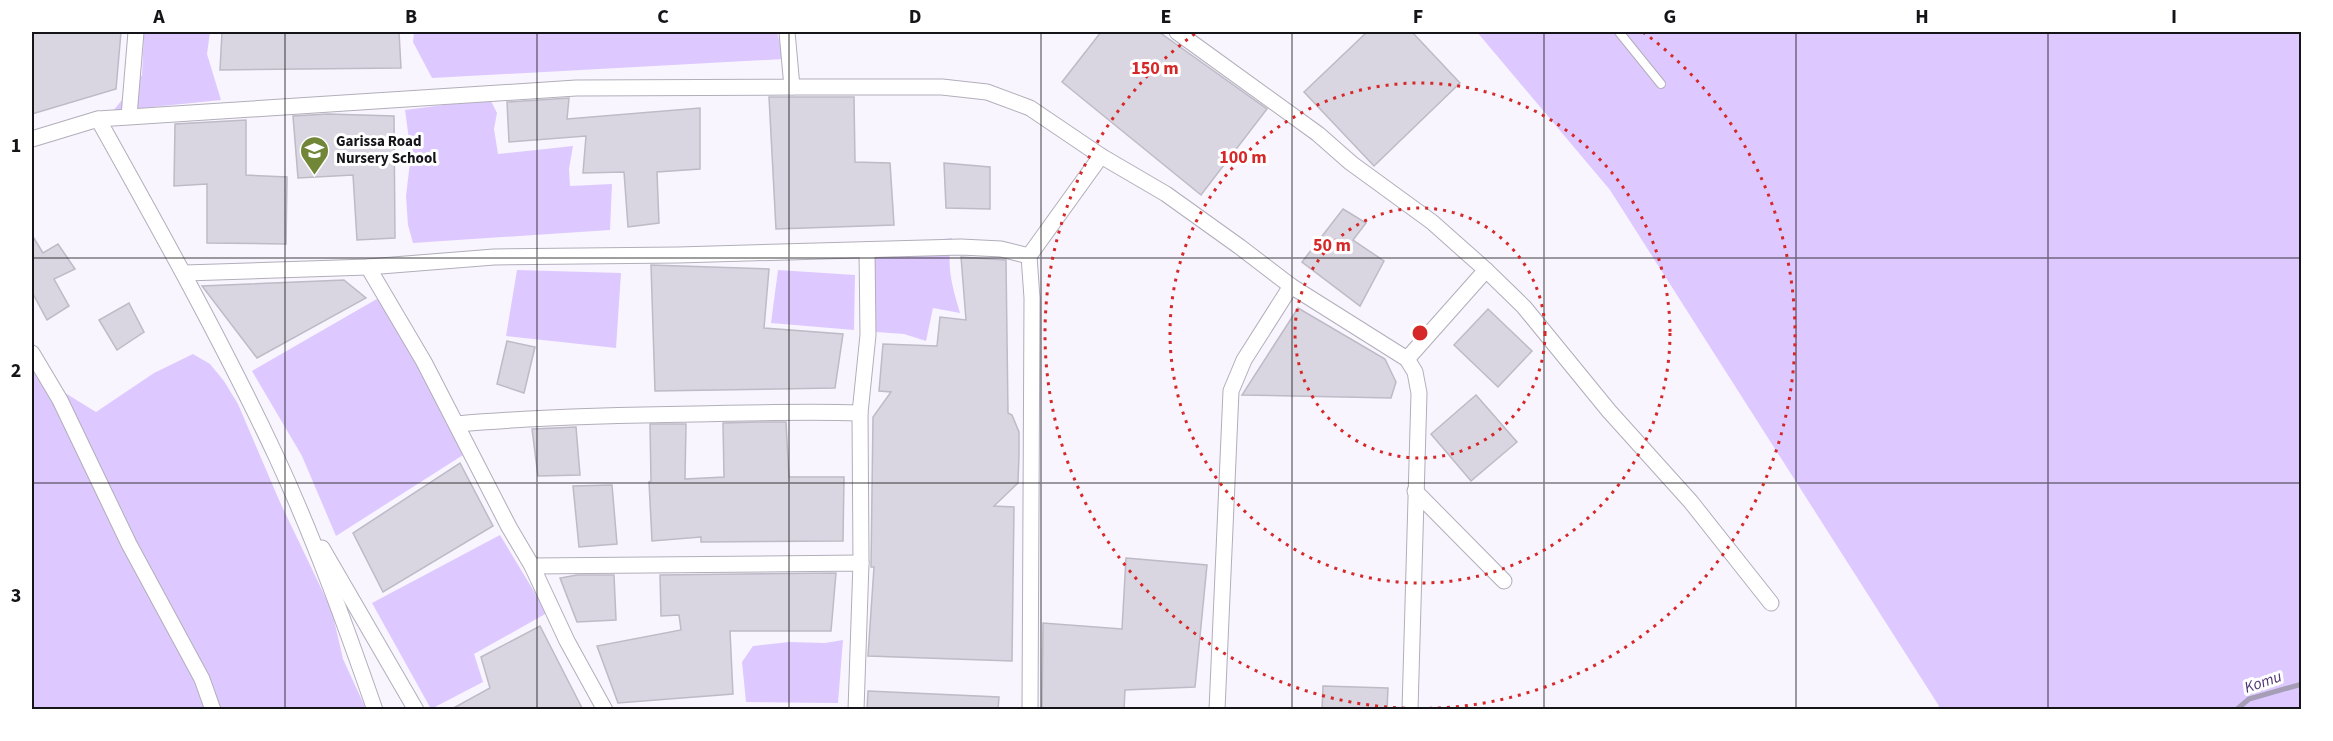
<svg xmlns="http://www.w3.org/2000/svg" width="2333" height="741" viewBox="0 0 2333 741" font-family="'Source Sans 3',sans-serif">
<style>
.green{fill:#ddc9ff}
.lines{fill:none;stroke-linecap:round;stroke-linejoin:round}
.stream{stroke:#a69db6;stroke-width:5}
.building{fill:#d9d5e1;stroke:#bebac6;stroke-width:1.5}
.lane-casing{stroke:#b2aeba;stroke-width:10}
.street-casing{stroke:#b2aeba;stroke-width:17}
.lane{stroke:#fff;stroke-width:8}
.street{stroke:#fff;stroke-width:15}
.grid{fill:none;stroke:#151418;stroke-width:1.5;stroke-opacity:0.55}
.ring{fill:none;stroke:#d62828;stroke-width:3;stroke-dasharray:3 6}
.labels{text-anchor:middle;dominant-baseline:central;stroke-width:6;stroke-linejoin:round;paint-order:stroke}
.poi-label{font-size:15px;font-weight:bold;fill:#151418;stroke:#fff;text-anchor:start}
.water-label{font-size:16px;font-style:italic;fill:#503474;stroke:#fff}
.centre{fill:#d62828;stroke:#fff;stroke-width:3}
.ring-label{font-size:18px;text-anchor:middle;font-weight:bold;fill:#d62828;stroke:#fff;stroke-width:6;stroke-linejoin:round;paint-order:stroke}
.neatline{fill:none;stroke:#151418;stroke-width:2}
.grid-label{font-size:20px;text-anchor:middle;font-weight:bold;fill:#151418}
</style>
<rect width="100%" height="100%" fill="#f8f5ff"/>
<!-- green -->
<g class="green">
<polygon points="144,32 210,32 207,54 221,100 113,111 142,75"/>
<polygon points="414,32 777,32 784,59 432,78 413,42"/>
<polygon points="1477,32 2301,32 2301,709 1936,709 1939,706 1610,190"/>
<polygon points="490,99 497,113 494,129 498,154 573,146 569,169 570,186 612,184 610,230 413,243 408,225 406,196 411,154 405,110"/>
<path d="M 952,238 C 946,267 952,285 960,313 L 933,308 L 926,341 L 904,334 L 876,332 L 872,248 Z"/>
<polygon points="517,270 621,273 616,348 506,336"/>
<polygon points="778,270 855,275 854,330 771,323"/>
<polygon points="382,296 463,455 336,536 302,456 252,371"/>
<polygon points="32,353 57,388 96,412 154,373 193,354 210,364 224,381 238,404 279,500 332,611 343,659 366,709 32,709"/>
<polygon points="500,535 547,613 474,654 483,682 431,709 372,603"/>
<polygon points="843,640 838,703 746,702 742,662 753,646 789,642 825,643"/>
</g>
<g class="lines">
<!-- stream -->
<polyline class="stream" points="2236,710 2249,699 2302,684"/>
</g>
<!-- building -->
<g class="building">
<polygon points="37,32 121,32 116,89 32,114 32,34"/>
<polygon points="222,32 399,32 401,68 220,70"/>
<polygon points="1101,32 1159,32 1267,109 1201,195 1062,82"/>
<polygon points="1367,32 1412,32 1460,83 1374,166 1304,92"/>
<polygon points="769,97 854,97 855,162 890,163 894,225 776,229"/>
<polygon points="569,98 567,119 700,108 700,169 657,172 659,223 628,227 624,172 583,173 586,136 509,142 507,102"/>
<polygon points="328,114 394,116 395,238 357,240 353,175 298,178 293,116"/>
<polygon points="246,120 246,175 287,177 286,244 207,243 207,184 174,186 175,124"/>
<polygon points="944,163 990,167 990,209 946,208"/>
<polygon points="1343,209 1366,223 1353,240 1384,261 1360,306 1302,262"/>
<polygon points="32,235 43,253 58,244 75,269 54,279 69,306 47,320 32,292"/>
<polygon points="961,257 1006,260 1008,413 1012,415 1019,432 1019,455 1018,483 994,506 1014,507 1012,661 868,656 874,567 871,567 873,417 891,392 879,391 883,344 937,346 940,317 966,320"/>
<polygon points="651,265 769,269 764,328 843,334 835,388 655,391"/>
<polygon points="344,280 366,298 257,358 202,286"/>
<polygon points="129,303 144,332 117,350 99,320"/>
<polygon points="1298,308 1385,359 1396,382 1391,398 1242,395"/>
<polygon points="1488,309 1532,351 1498,387 1454,345"/>
<polygon points="507,341 535,347 524,393 497,384"/>
<polygon points="1476,395 1517,442 1471,481 1431,434"/>
<polygon points="757,422 786,422 789,477 844,477 843,541 701,542 701,537 652,541 649,482 651,481 650,424 686,424 685,479 724,477 723,423"/>
<polygon points="576,427 580,475 538,476 532,429"/>
<polygon points="460,463 493,526 383,592 353,533"/>
<polygon points="612,485 617,544 579,547 573,486"/>
<polygon points="1126,558 1207,565 1195,687 1125,690 1124,710 1042,710 1043,623 1122,629"/>
<polygon points="836,573 831,631 730,631 733,694 618,703 597,646 681,630 679,615 661,616 660,575"/>
<polygon points="577,575 614,575 616,620 577,622 560,578"/>
<polygon points="540,626 583,710 450,710 490,688 481,657"/>
<polygon points="1323,686 1388,688 1387,710 1322,710"/>
<polygon points="868,691 999,697 998,710 867,710"/>
</g>
<g class="lines">
<defs>
<polyline id="lane" points="1619,32 1661,84"/>
<g id="street">
<polyline points="1177,32 1318,134 1351,163 1432,222 1486,270 1524,307 1609,411 1691,502 1771,603"/>
<polyline points="792,87 942,87 987,92 1030,108 1101,156 1166,194 1240,247 1291,286 1407,359 1415,372 1419,393 1410,710"/>
<polyline points="129,116 136,32"/>
<polyline points="98,119 576,88 792,87 787,32"/>
<path d="M 32,139 L 98,119 C 160,230 222,341 276,456 C 314,538 345,624 375,710"/>
<polyline points="368,267 424,362 509,527 532,566 567,641 605,710"/>
<polyline points="185,273 368,267 494,257 678,255 961,247 1001,249 1029,256"/>
<polyline points="32,353 60,400 129,544 202,679 213,710"/>
<polyline points="1407,359 1486,270"/>
<polyline points="860,413 861,563"/>
<path d="M 457,424 C 537,417 616,415 695,414 C 750,413 805,411 860,413 L 868,335 L 867,250"/>
<polyline points="1415,491 1504,581"/>
<polyline points="322,548 416,710"/>
<polyline points="532,566 861,563 856,710"/>
<polyline points="1030,710 1032,298 1029,256 1101,156"/>
<polyline points="1217,710 1231,391 1244,360 1291,286"/>
</g>
</defs>
<!-- lane casing -->
<use href="#lane" class="lane-casing"/>
<!-- street casing -->
<use href="#street" class="street-casing"/>
<!-- lane -->
<use href="#lane" class="lane"/>
<!-- street -->
<use href="#street" class="street"/>
</g>
<!-- grid -->
<path class="grid" d="M 285,32 L 285,710M 537,32 L 537,710M 789,32 L 789,710M 1041,32 L 1041,710M 1292,32 L 1292,710M 1544,32 L 1544,710M 1796,32 L 1796,710M 2048,32 L 2048,710M 32,258 L 2302,258M 32,483 L 2302,483"/>
<!-- distance rings -->
<g class="ring">
<circle cx="1420" cy="333" r="125"/>
<circle cx="1420" cy="333" r="250"/>
<path d="M1643 32A375 375 0 1 1 1197 32"/>
</g>
<!-- icons -->
<defs>
<symbol id="school-pin" viewBox="-11 -11 22 30"><path d="M0 17L-7.5 6A9.5 9.5 0 1 1 7.5 6Z" fill="#728637" stroke="#fff"/><path d="M0-5L7-2L0 1L-7-2ZM-4 1L0 2.5L4 1V4Q0 6-4 4Z" fill="#fff"/></symbol>
</defs>
<g fill-rule="evenodd">
<use href="#school-pin" x="298" y="134" width="33" height="45"/>
</g>
<g class="labels">
<!-- poi labels -->
<g class="poi-label">
<text x="336" y="141">Garissa Road<tspan x="336" dy="17">Nursery School</tspan></text>
</g>
<!-- water labels -->
<g class="water-label">
<text transform="translate(2263 682) rotate(-19)">Komu</text>
</g>
</g>
<circle cx="1420" cy="333" r="9" class="centre"/>
<g class="ring-label">
<text x="1155" y="74">150 m</text>
<text x="1243" y="163">100 m</text>
<text x="1332" y="251">50 m</text>
</g>
<!-- border -->
<rect width="2333" height="741" fill="none" stroke="#ffffff" stroke-width="66"/>
<rect x="33" y="33" width="2267" height="675" class="neatline"/>
<g class="grid-label">
<text x="159" y="23">A</text>
<text x="411" y="23">B</text>
<text x="663" y="23">C</text>
<text x="915" y="23">D</text>
<text x="1166" y="23">E</text>
<text x="1418" y="23">F</text>
<text x="1670" y="23">G</text>
<text x="1922" y="23">H</text>
<text x="2174" y="23">I</text>
<text x="16" y="152">1</text>
<text x="16" y="377">2</text>
<text x="16" y="602">3</text>
</g>
</svg>
